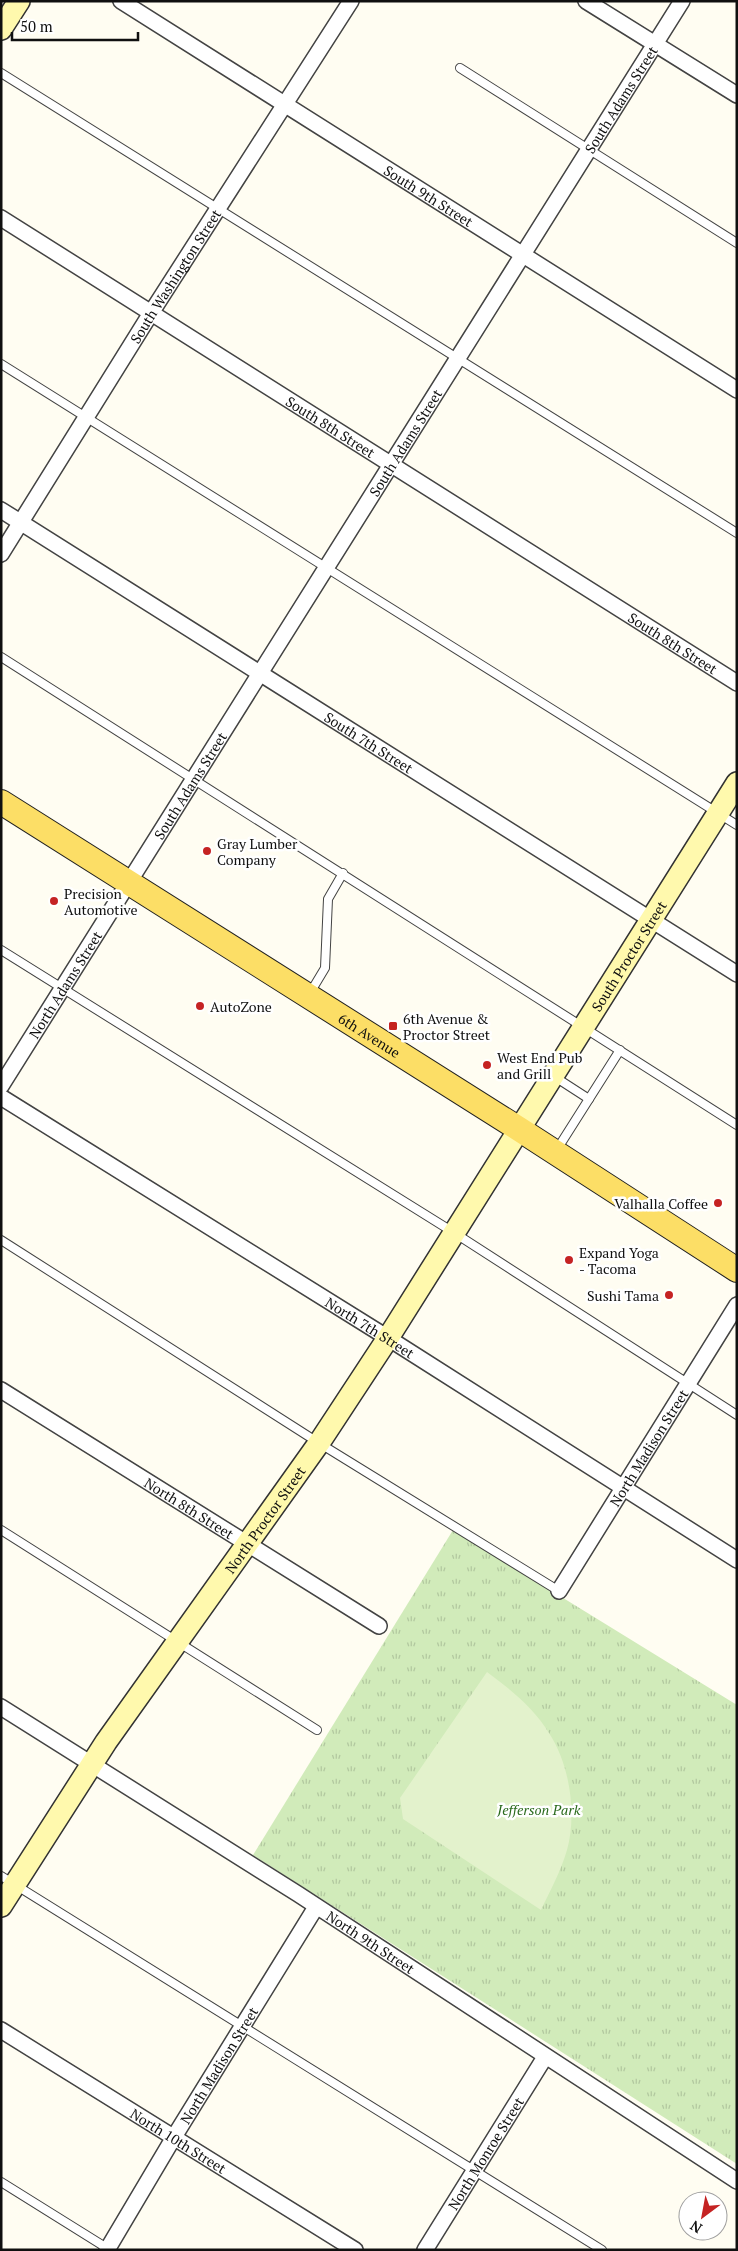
<svg xmlns="http://www.w3.org/2000/svg" width="738" height="2251" viewBox="0 0 738 2251" font-family="'PT Serif',serif">
<style>
.grass{fill:url(#grass-tufts)}
.pitch{fill:#e3f2cc}
.lines{fill:none;stroke-linecap:round;stroke-linejoin:round}
.lane-casing{stroke:#434343;stroke-width:10}
.street-casing{stroke:#434343;stroke-width:18}
.secondary-casing{stroke:#323232;stroke-width:24}
.primary-casing{stroke:#212121;stroke-width:26}
.lane{stroke:#fff;stroke-width:8}
.street{stroke:#fff;stroke-width:15}
.secondary{stroke:#fff9ad;stroke-width:21}
.primary{stroke:#fcde66;stroke-width:24}
.poi-dot{fill:#c52323;stroke:#fff;stroke-width:2}
.labels{text-anchor:middle;dominant-baseline:central;stroke-width:5;stroke-linejoin:round;paint-order:stroke}
.street-label{font-size:14px;fill:#101010;stroke:#fff}
.poi-label{font-size:14px;fill:#101010;stroke:#fff;text-anchor:start}
.park-label{font-size:14px;font-style:italic;fill:#2a6a1d;stroke:#fff}
</style>
<defs>
<pattern id="grass-tufts" width="24" height="20" patternUnits="userSpaceOnUse" patternTransform="scale(1.25)"><rect width="24" height="20" fill="#d1ebba"/><path d="M3 7l-1-3M5 7V3M7 7l1-3M15 17l-1-3M17 17v-4M19 17l1-3" fill="none" stroke="#b2c89f"/></pattern>
</defs>
<rect width="100%" height="100%" fill="#fffdf2"/>
<!-- grass -->
<polygon class="grass" points="453,1530 737,1705 737,2164 253,1855"/>
<!-- pitch -->
<path class="pitch" d="M 487,1672 C 510,1689 534,1708 549,1733 C 570,1765 577,1814 567,1850 C 561,1871 550,1891 541,1910 L 403,1819 L 400,1798 Z"/>
<g class="lines">
<defs>
<g id="lane">
<polyline points="460,68 737,243"/>
<polyline points="1,73 737,533"/>
<polyline points="1,364 737,825"/>
<polyline points="1,657 737,1125"/>
<polyline points="1,950 453,1232 737,1415"/>
<polyline points="310,993 325,968 328,899 343,873"/>
<polyline points="555,1077 589,1099"/>
<polyline points="556,1151 620,1050"/>
<polyline points="1,1240 319,1443 559,1591"/>
<polyline points="1,1530 317,1730"/>
<polyline points="1,1876 602,2250"/>
<polyline points="1,2182 110,2250"/>
</g>
<g id="street">
<path id="s1" d="M 121,1 L 737,390"/>
<polyline points="586,1 737,95"/>
<path id="s2" d="M 1,218 L 737,683"/>
<path id="s3" d="M 1,510 L 737,974"/>
<path id="s4" d="M 1,554 L 151,313 L 351,1"/>
<path id="s5" d="M 1,1086 L 682,1"/>
<path id="s6" d="M 1,1097 L 388,1338 L 737,1560"/>
<path id="s7" d="M 1,1390 L 379,1626"/>
<path id="s8" d="M 559,1591 L 737,1305"/>
<path id="s9" d="M 1,1707 L 298,1894 L 737,2181"/>
<path id="s10" d="M 1,2030 L 355,2250"/>
<path id="s11" d="M 107,2250 L 174,2137 L 316,1907"/>
<path id="s12" d="M 425,2250 L 545,2057"/>
</g>
<g id="secondary">
<polyline points="1,29 19,1"/>
<path id="s13" d="M 1,1906 L 106,1742 L 319,1443 L 388,1338 L 737,783"/>
</g>
<g id="primary">
<path id="s14" d="M 1,802 L 519,1129 L 737,1270"/>
</g>
</defs>
<!-- lane casing -->
<use href="#lane" class="lane-casing"/>
<!-- street casing -->
<use href="#street" class="street-casing"/>
<!-- secondary casing -->
<use href="#secondary" class="secondary-casing"/>
<!-- primary casing -->
<use href="#primary" class="primary-casing"/>
<!-- lane -->
<use href="#lane" class="lane"/>
<!-- street -->
<use href="#street" class="street"/>
<!-- secondary -->
<use href="#secondary" class="secondary"/>
<!-- primary -->
<use href="#primary" class="primary"/>
</g>
<!-- markers -->
<g class="poi-dot">
<circle cx="207" cy="851" r="5"/>
<circle cx="54" cy="901" r="5"/>
<circle cx="200" cy="1006" r="5"/>
<rect x="388" y="1021" width="10" height="10" rx="2.5"/>
<circle cx="487" cy="1065" r="5"/>
<circle cx="718" cy="1203" r="5"/>
<circle cx="569" cy="1260" r="5"/>
<circle cx="669" cy="1295" r="5"/>
</g>
<g class="labels">
<!-- street labels -->
<g class="street-label">
<text stroke="none"><textPath href="#s5" startOffset="1165">South Adams Street</textPath></text>
<text stroke="none"><textPath href="#s1" startOffset="364">South 9th Street</textPath></text>
<text stroke="none"><textPath href="#s4" startOffset="328">South Washington Street</textPath></text>
<text stroke="none"><textPath href="#s2" startOffset="390">South 8th Street</textPath></text>
<text stroke="none"><textPath href="#s5" startOffset="760">South Adams Street</textPath></text>
<text stroke="none"><textPath href="#s2" startOffset="795">South 8th Street</textPath></text>
<text stroke="none"><textPath href="#s3" startOffset="435">South 7th Street</textPath></text>
<text stroke="none"><textPath href="#s5" startOffset="355">South Adams Street</textPath></text>
<text stroke="none"><textPath href="#s13" startOffset="1139">South Proctor Street</textPath></text>
<text stroke="none"><textPath href="#s5" startOffset="120">North Adams Street</textPath></text>
<text stroke="none"><textPath href="#s14" startOffset="436">6th Avenue</textPath></text>
<text stroke="none"><textPath href="#s6" startOffset="435">North 7th Street</textPath></text>
<text stroke="none"><textPath href="#s8" startOffset="169">North Madison Street</textPath></text>
<text stroke="none"><textPath href="#s7" startOffset="222">North 8th Street</textPath></text>
<text stroke="none"><textPath href="#s13" startOffset="468">North Proctor Street</textPath></text>
<text stroke="none"><textPath href="#s9" startOffset="438">North 9th Street</textPath></text>
<text stroke="none"><textPath href="#s11" startOffset="216">North Madison Street</textPath></text>
<text stroke="none"><textPath href="#s10" startOffset="209">North 10th Street</textPath></text>
<text stroke="none"><textPath href="#s12" startOffset="114">North Monroe Street</textPath></text>
</g>
<!-- poi labels -->
<g class="poi-label">
<text x="217" y="843">Gray Lumber<tspan x="217" dy="16">Company</tspan></text>
<text x="64" y="893">Precision<tspan x="64" dy="16">Automotive</tspan></text>
<text x="210" y="1006">AutoZone</text>
<text x="403" y="1018">6th Avenue &amp;<tspan x="403" dy="16">Proctor Street</tspan></text>
<text x="497" y="1057">West End Pub<tspan x="497" dy="16">and Grill</tspan></text>
<text x="708" y="1203" text-anchor="end">Valhalla Coffee</text>
<text x="579" y="1252">Expand Yoga<tspan x="579" dy="16">- Tacoma</tspan></text>
<text x="659" y="1295" text-anchor="end">Sushi Tama</text>
</g>
<!-- park labels -->
<g class="park-label">
<text x="539" y="1809">Jefferson Park</text>
</g>
</g>
<!-- border -->
<rect width="738" height="2251" fill="none" stroke="#101010" stroke-width="5"/>
<!-- north arrow -->
<g transform="translate(703 2216) rotate(212)"><circle r="24" fill="#ffffff" stroke="#9f9f9f"/>
<path d="M0-4L9 19L0 12L-9 19Z" fill="#c52323"/>
<text y="-8" font-size="14" font-weight="bold" text-anchor="middle" fill="#101010">N</text>
</g>
<!-- scale -->
<path d="M12 32v8h126v-8" fill="none" stroke="#101010" stroke-width="2.5"/>
<text x="20" y="32" font-size="15" fill="#101010" stroke="#ffffff" stroke-width="4" paint-order="stroke">50 m</text>
</svg>
